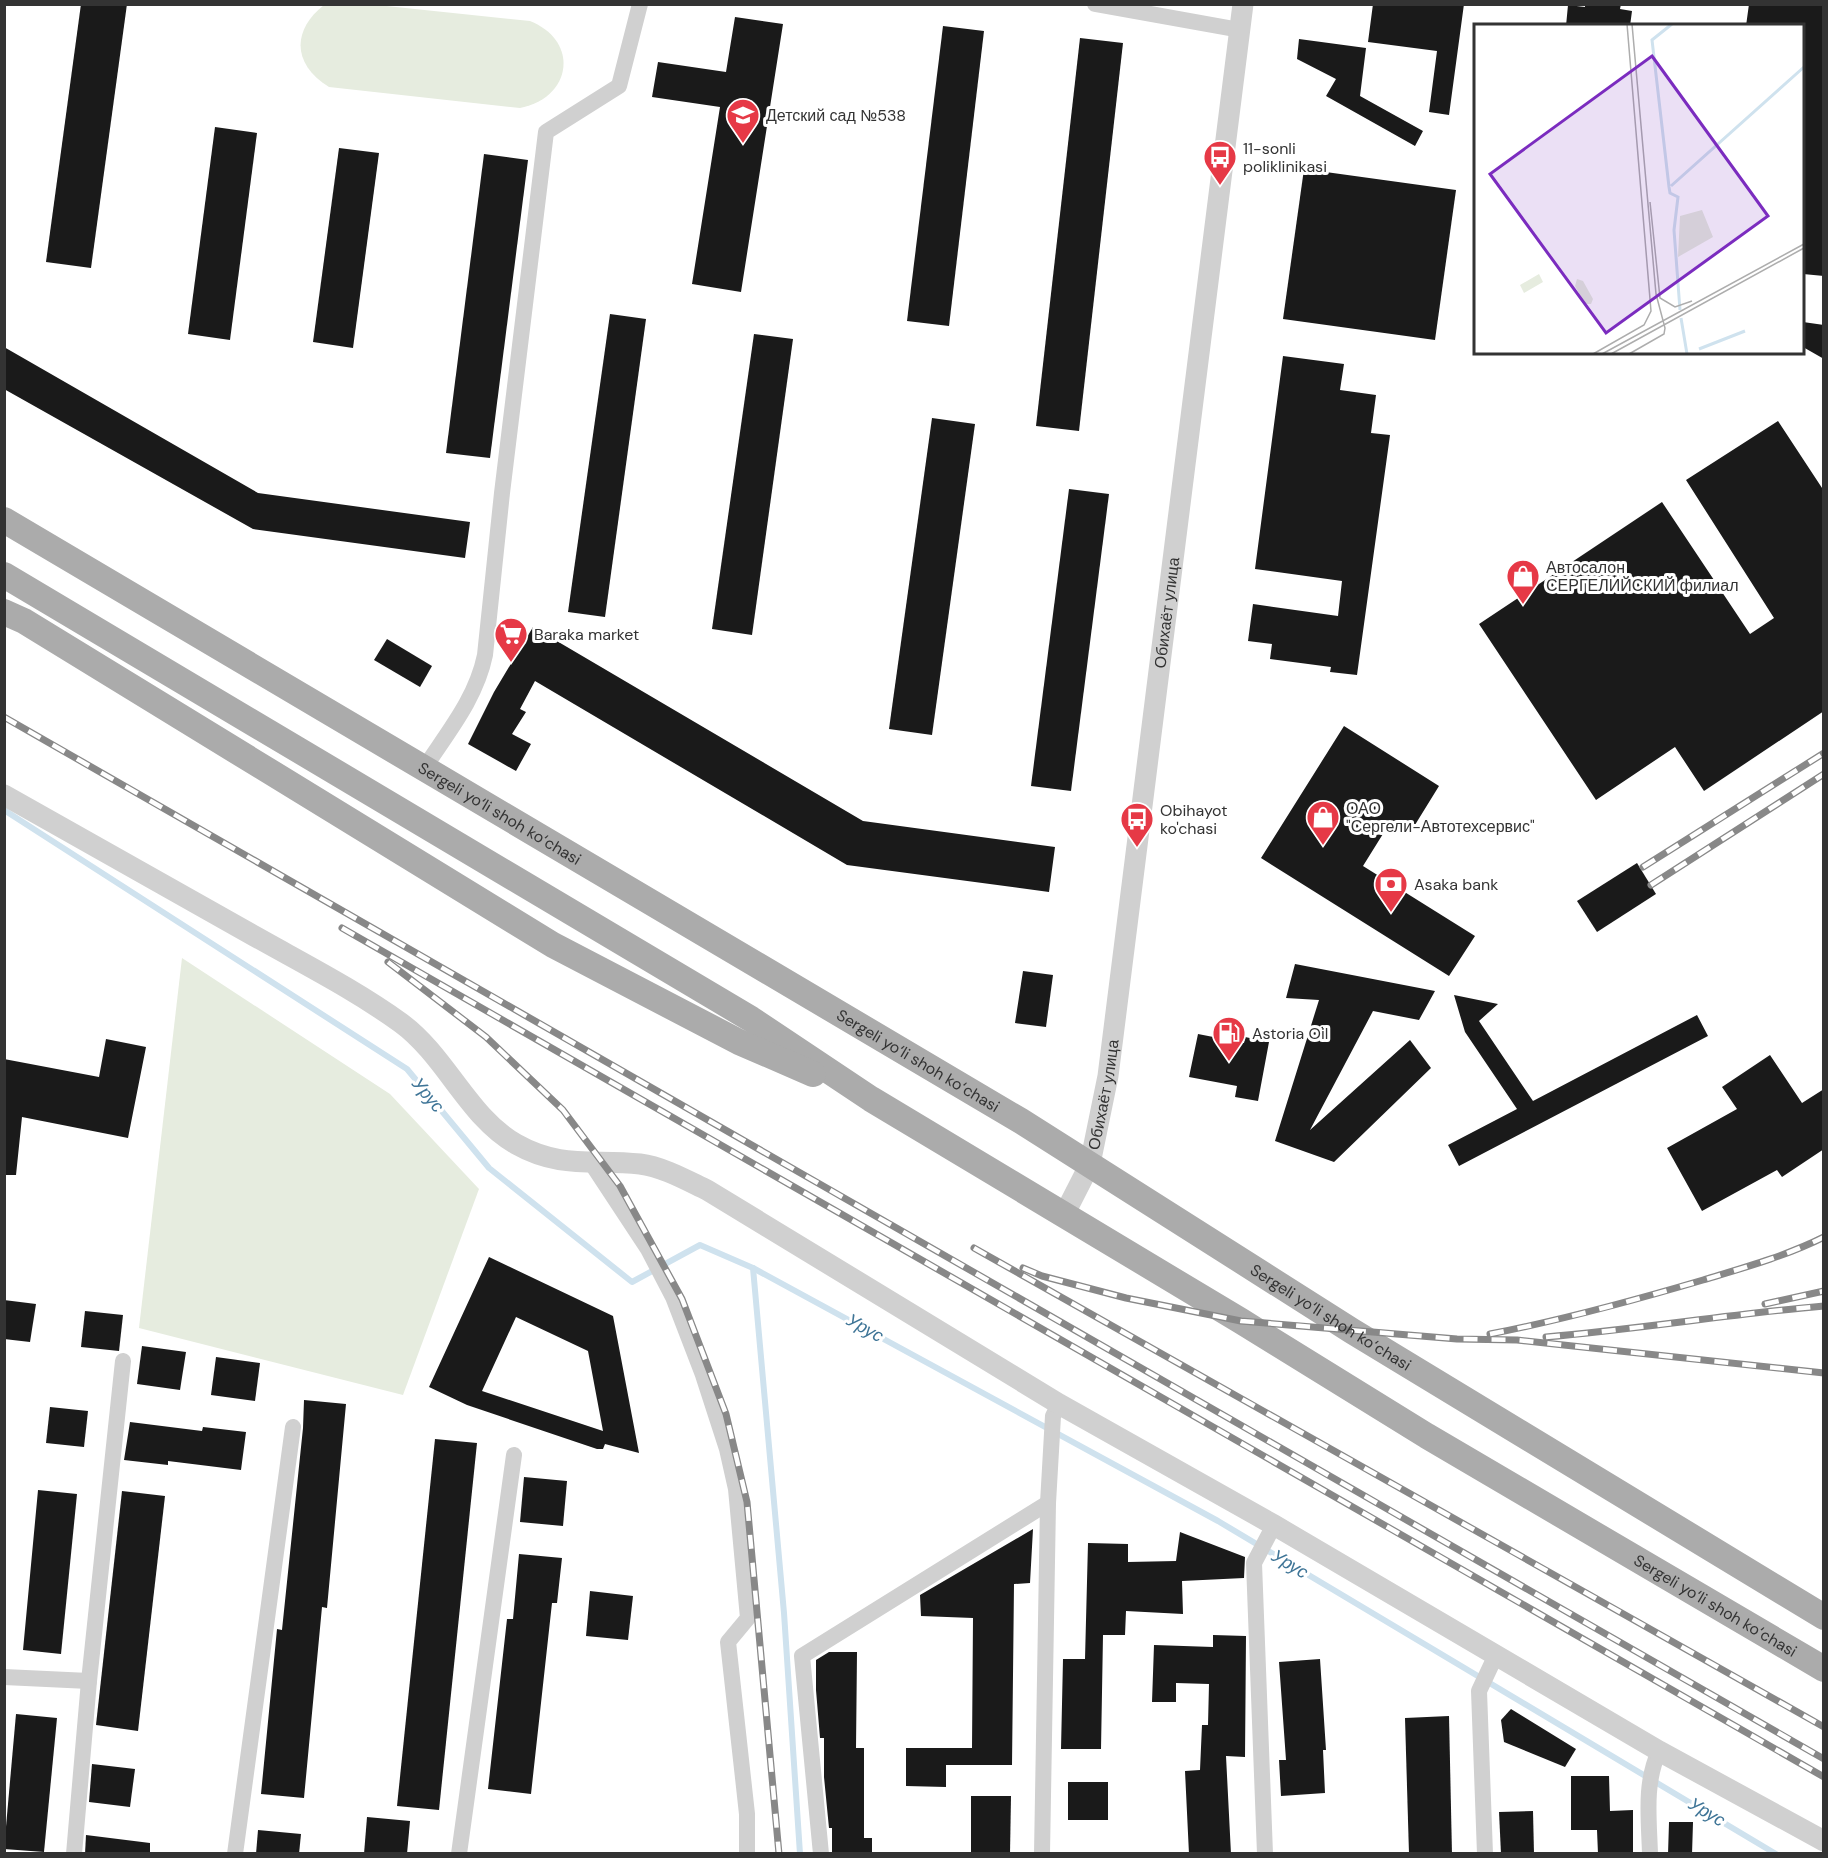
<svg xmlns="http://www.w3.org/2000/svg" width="1828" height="1858" viewBox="0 0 1828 1858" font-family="'DM Sans',sans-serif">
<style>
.green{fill:#e6ecdf}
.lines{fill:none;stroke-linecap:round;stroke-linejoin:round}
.stream{stroke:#cfe2ee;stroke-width:6}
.building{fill:#1a1a1a;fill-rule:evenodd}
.minor{stroke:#d0d0d0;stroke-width:16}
.tertiary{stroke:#d0d0d0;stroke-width:21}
.primary{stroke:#ababab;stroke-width:26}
.rail-casing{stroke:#888;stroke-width:7}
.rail{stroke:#fff;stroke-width:4.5;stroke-dasharray:14;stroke-linecap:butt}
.labels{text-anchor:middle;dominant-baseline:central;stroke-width:6;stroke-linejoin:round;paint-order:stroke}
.poi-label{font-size:16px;fill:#333;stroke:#fff;text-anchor:start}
.street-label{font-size:16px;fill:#333;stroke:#fff}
.water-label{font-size:18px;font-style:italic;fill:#3f7597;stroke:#fff}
.inset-river{fill:none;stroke:#cfe2ee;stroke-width:3}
.inset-road{fill:none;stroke:#adadad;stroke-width:1.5}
.view{fill:#7b2cbf;fill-opacity:0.15;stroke:#7b2cbf;stroke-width:3}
.inset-edge{fill:none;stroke:#333;stroke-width:3}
</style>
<rect width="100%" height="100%" fill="#fff"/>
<!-- green -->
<g class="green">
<path d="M 324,5 L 377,5 L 530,21 C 580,41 572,98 520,108 L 329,87 C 293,65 291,31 324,5 Z"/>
<polygon points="182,958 390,1094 479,1189 403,1395 139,1328"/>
</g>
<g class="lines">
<!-- stream -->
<g class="stream">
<polyline points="4,810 407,1069 489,1168 632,1282 700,1245 753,1268 1218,1521 1776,1854"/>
<polyline points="753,1268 784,1613 800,1854"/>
</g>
</g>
<!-- building -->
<g class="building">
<polygon points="81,4 127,4 91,268 46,262"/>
<polygon points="1373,4 1464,4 1449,115 1429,112 1437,51 1368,42"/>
<polygon points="1585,4 1621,4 1620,9 1632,11 1630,26 1566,26 1568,5 1585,7"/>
<polygon points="1749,4 1824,4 1824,276 1803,274 1803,26 1746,26"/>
<polygon points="735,17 783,24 741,292 692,284 720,107 652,97 658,62 726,72"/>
<polygon points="943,26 984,31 949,326 907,321"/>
<polygon points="1080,38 1123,43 1079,431 1036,426"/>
<polygon points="1299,39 1366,48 1360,96 1423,131 1415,146 1326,96 1336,79 1297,59"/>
<polygon points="215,127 257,133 230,340 188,334"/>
<polygon points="339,148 379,153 353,348 313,342"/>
<polygon points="484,154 528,160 490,458 446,453"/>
<polygon points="1304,169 1456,190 1435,340 1283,319"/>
<polygon points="610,314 646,319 605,617 568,612"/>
<polygon points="1803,322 1824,325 1824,359 1803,347"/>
<polygon points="754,334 793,339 752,635 712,629"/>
<polygon points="4,347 258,493 470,522 465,558 253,529 4,389"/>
<polygon points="1283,356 1344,364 1340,390 1376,395 1371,433 1390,435 1357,675 1330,672 1331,667 1270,659 1272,644 1248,641 1253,604 1338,616 1342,581 1255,569"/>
<polygon points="932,418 975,424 932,735 889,729"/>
<polygon points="1778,421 1824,491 1824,711 1704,791 1675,747 1596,800 1479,624 1662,502 1750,634 1774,618 1686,480"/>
<polygon points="1069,489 1109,494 1071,791 1031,786"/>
<polygon points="533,627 863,821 1055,847 1049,892 847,865 535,681 520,709 526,712 512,734 531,744 516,771 468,744 494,692"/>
<polygon points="387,639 432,666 420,687 374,660"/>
<polygon points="1344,726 1439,786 1410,833 1391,821 1363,866 1475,936 1449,976 1261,858"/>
<polygon points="1637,863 1656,894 1597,932 1577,901"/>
<polygon points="1295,964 1435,991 1419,1020 1373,1011 1310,1130 1410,1040 1431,1068 1334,1162 1275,1141 1319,1000 1286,998"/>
<polygon points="1023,971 1053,975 1046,1027 1015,1023"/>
<polygon points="1454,995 1498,1004 1479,1021 1533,1101 1697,1015 1708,1036 1459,1166 1448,1145 1517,1109 1465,1032"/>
<polygon points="1198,1034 1244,1043 1245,1037 1269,1042 1258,1101 1235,1097 1237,1086 1189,1077"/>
<polygon points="106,1039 146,1047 128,1138 22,1117 16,1175 4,1175 4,1059 99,1077"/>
<polygon points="1770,1055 1802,1103 1824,1089 1824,1149 1782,1177 1777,1170 1702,1211 1667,1148 1737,1109 1722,1087"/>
<path d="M 489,1257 L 613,1316 L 639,1453 L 605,1444 L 603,1449 L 597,1449 L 467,1405 L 429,1387 ZM 516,1317 L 588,1351 L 603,1431 L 482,1391 Z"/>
<polygon points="4,1300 36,1304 30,1342 4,1339"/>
<polygon points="85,1311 123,1315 119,1351 81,1347"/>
<polygon points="142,1346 186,1352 180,1390 137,1384"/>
<polygon points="216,1357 260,1363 255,1401 211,1395"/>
<polygon points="304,1400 346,1404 327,1608 322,1607 304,1798 261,1794 277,1629 282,1630 303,1428"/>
<polygon points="50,1407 88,1411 84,1447 46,1443"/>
<polygon points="130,1422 202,1431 203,1427 246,1432 241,1470 168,1461 168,1465 124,1460"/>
<polygon points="435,1439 477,1443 439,1810 397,1806"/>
<polygon points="524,1477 567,1481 563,1526 520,1522"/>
<polygon points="38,1490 77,1494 61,1654 23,1650"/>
<polygon points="122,1491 165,1496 138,1731 96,1725"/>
<polygon points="1033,1529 1030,1583 1014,1584 1012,1765 946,1765 946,1787 906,1786 906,1748 972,1748 973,1618 921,1616 920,1595"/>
<polygon points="1180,1532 1245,1557 1244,1578 1182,1581 1183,1614 1126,1611 1125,1635 1103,1635 1101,1749 1061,1749 1063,1659 1085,1659 1088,1543 1128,1544 1128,1562 1176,1561"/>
<polygon points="519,1554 562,1558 557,1603 552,1603 531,1794 488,1789 507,1619 513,1619"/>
<polygon points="590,1591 633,1596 628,1640 586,1636"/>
<polygon points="1213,1635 1246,1636 1245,1757 1226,1756 1231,1854 1189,1854 1185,1771 1200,1770 1202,1725 1208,1725 1209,1684 1176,1683 1176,1702 1152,1702 1154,1645 1213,1647"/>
<polygon points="829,1652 857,1652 856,1748 864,1748 864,1838 872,1838 872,1854 832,1854 832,1828 829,1828 824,1777 824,1738 820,1738 816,1690 816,1660"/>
<polygon points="1320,1659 1326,1750 1323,1750 1325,1793 1281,1796 1279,1760 1286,1760 1279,1662"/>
<polygon points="1511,1709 1576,1749 1565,1767 1504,1742 1501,1720"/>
<polygon points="16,1714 57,1718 44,1852 4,1849"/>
<polygon points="1449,1716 1452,1854 1409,1854 1405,1718"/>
<polygon points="92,1764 135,1769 130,1807 89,1802"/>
<polygon points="1571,1776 1609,1776 1610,1811 1633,1810 1633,1854 1598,1854 1597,1830 1571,1830"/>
<rect x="1068" y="1782" width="40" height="38"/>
<polygon points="971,1796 1011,1796 1010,1854 971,1854"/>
<polygon points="1533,1811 1534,1854 1501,1854 1499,1812"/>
<polygon points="367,1817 410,1821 407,1854 364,1854"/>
<polygon points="1669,1822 1693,1822 1692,1854 1668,1854"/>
<polygon points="258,1830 301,1834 299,1854 256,1854"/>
<polygon points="86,1835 150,1843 150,1854 85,1854"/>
</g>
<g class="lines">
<!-- minor -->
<g class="minor">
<polyline points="1095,4 1240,30"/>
<path d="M 423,770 C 447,733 476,699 485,655 L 502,493 L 546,132 L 619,86 L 640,4"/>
<polyline points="592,1164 648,1249 673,1297 703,1375 727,1449 736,1489 748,1618 728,1642 747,1814 747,1854"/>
<polyline points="4,1677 89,1681"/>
<polyline points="74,1854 89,1681 123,1361"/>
<polyline points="235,1854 293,1427"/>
<polyline points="459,1854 514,1455"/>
<polyline points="821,1854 802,1656 1048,1503"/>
<polyline points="1042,1854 1048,1503 1053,1416 1059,1404"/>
<polyline points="1265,1854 1254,1563 1274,1525"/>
<polyline points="1485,1854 1479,1691 1495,1657"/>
<path d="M 1650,1854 C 1649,1818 1644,1784 1659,1751"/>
</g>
<!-- tertiary -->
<g class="tertiary">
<path d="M 4,795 C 86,841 168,887 249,933 C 300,962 354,989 401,1023 C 446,1056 469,1118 516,1144 C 560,1169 593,1159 640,1164 C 663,1167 686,1180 707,1190 L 1059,1404 L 1274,1525 L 1659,1751 L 1824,1841"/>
<path id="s1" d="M 1064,1215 L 1090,1164 L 1108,1076 L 1243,4"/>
</g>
<!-- primary -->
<g class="primary">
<path id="s2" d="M 4,520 L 1021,1121 L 1352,1331 L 1824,1617"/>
<path id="s3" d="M 4,575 L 751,1019 L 871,1099 L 1241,1321 L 1427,1436 L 1824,1669"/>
<polyline points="4,612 24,621 553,945 739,1042 813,1074"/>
</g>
<defs>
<g id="rail">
<polyline points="4,717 1824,1759"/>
<polyline points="1643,867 1824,753"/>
<polyline points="1651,885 1824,774"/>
<polyline points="342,928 1824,1777"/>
<polyline points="388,962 486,1037 563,1110 620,1186 682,1299 726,1414 747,1502 779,1854"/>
<polyline points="974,1248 1824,1727"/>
<polyline points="1023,1268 1042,1276 1126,1298 1241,1321 1457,1339 1517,1340 1824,1373"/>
<polyline points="1765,1304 1824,1291"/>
<path d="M 1490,1334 C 1562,1320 1632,1301 1703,1280 C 1743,1268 1786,1256 1824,1237"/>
<path d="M 1546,1337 C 1639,1329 1731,1314 1824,1306"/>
</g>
</defs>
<!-- rail casing -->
<use href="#rail" class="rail-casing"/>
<!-- rail -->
<use href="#rail" class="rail"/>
</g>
<!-- icons -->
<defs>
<symbol id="school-pin" viewBox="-11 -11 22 30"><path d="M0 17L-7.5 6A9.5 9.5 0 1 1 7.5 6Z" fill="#e63946" stroke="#fff"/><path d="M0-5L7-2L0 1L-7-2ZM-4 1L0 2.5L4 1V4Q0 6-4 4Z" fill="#fff"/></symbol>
<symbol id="bus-pin" viewBox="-11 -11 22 30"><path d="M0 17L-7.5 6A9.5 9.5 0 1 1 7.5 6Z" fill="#e63946" stroke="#fff"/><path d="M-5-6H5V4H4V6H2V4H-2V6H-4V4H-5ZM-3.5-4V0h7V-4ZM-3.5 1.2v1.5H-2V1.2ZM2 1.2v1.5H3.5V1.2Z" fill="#fff"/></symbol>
<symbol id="shop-pin" viewBox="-11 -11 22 30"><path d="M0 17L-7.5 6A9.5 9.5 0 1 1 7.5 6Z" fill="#e63946" stroke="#fff"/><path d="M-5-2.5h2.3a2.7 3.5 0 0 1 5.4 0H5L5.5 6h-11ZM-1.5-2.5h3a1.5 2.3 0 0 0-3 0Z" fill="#fff"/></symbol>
<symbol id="supermarket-pin" viewBox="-11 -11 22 30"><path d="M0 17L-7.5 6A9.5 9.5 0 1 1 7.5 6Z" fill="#e63946" stroke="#fff"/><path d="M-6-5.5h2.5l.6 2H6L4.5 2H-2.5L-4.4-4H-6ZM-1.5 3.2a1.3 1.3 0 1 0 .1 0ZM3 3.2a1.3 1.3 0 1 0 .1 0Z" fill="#fff"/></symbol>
<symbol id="bank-pin" viewBox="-11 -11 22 30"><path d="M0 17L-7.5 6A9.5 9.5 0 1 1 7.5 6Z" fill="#e63946" stroke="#fff"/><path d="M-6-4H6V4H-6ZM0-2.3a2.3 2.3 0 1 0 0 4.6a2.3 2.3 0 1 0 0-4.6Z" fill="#fff"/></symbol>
<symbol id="fuel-pin" viewBox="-11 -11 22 30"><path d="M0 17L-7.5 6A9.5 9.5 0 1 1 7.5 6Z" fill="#e63946" stroke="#fff"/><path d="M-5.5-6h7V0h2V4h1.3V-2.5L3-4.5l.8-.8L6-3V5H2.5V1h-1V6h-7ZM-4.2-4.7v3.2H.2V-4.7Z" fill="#fff"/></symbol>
</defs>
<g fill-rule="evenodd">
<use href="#school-pin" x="724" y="96" width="38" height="52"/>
<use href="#bus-pin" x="1201" y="138" width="38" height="52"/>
<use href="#shop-pin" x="1504" y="557" width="38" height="52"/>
<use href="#supermarket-pin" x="492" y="615" width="38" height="52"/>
<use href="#shop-pin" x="1304" y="798" width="38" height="52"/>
<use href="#bus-pin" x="1118" y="800" width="38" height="52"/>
<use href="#bank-pin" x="1372" y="865" width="38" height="52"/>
<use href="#fuel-pin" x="1210" y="1014" width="38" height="52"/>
</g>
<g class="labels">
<!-- poi labels -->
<g class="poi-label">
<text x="766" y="115">Детский сад №538</text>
<text x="1243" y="148">11-sonli<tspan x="1243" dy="18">poliklinikasi</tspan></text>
<text x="1546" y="567">Автосалон<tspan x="1546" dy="18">СЕРГЕЛИЙСКИЙ филиал</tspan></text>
<text x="534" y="634">Baraka market</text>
<text x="1346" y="808">ОАО<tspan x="1346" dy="18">"Сергели-Автотехсервис"</tspan></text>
<text x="1160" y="810">Obihayot<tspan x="1160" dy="18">ko'chasi</tspan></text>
<text x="1414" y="884">Asaka bank</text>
<text x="1252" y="1033">Astoria Oil</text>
</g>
<!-- street labels -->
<g class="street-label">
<text stroke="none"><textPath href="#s1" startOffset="614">Обихаёт улица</textPath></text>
<text stroke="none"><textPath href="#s2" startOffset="576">Sergeli yo‘li shoh ko‘chasi</textPath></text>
<text stroke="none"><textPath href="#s2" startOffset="1062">Sergeli yo‘li shoh ko‘chasi</textPath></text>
<text stroke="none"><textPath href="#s1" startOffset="128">Обихаёт улица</textPath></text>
<text stroke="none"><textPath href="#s2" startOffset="1548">Sergeli yo‘li shoh ko‘chasi</textPath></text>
<text stroke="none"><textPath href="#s3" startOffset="1998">Sergeli yo‘li shoh ko‘chasi</textPath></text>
</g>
<!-- water labels -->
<g class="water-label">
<text transform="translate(428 1095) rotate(50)">Урус</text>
<text transform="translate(865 1328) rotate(29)">Урус</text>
<text transform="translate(1290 1564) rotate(31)">Урус</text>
<text transform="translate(1707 1812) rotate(31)">Урус</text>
</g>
</g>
<!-- overview -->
<g transform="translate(1474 24)">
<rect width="330" height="330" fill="#fff"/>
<path d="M 228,186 L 239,213 L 204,233 L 206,192 ZM 65,250 L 69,258 L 50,269 L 46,261 ZM 103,255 L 109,257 L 119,275 L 117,280 L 111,280 L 101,262 Z" fill="#e6ecdf"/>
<path class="inset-river" d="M 198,0 L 178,16 L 195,163 L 196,169 L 204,173 L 200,206 L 206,286M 197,162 L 330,43M 207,294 L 213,330M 225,325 L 271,307"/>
<path class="inset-road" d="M 176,178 L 186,274 L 201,283 L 218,277M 119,330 L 170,301 L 177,287 L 153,0M 128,330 L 330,220M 137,330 L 330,224M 155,330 L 190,310 L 191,304 L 182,270 L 158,0"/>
<path class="view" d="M 178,32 L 294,192 L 132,309 L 16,150 Z"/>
<rect width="330" height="330" class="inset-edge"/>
</g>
<!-- border -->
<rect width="1828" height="1858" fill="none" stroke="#333333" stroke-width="12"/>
</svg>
